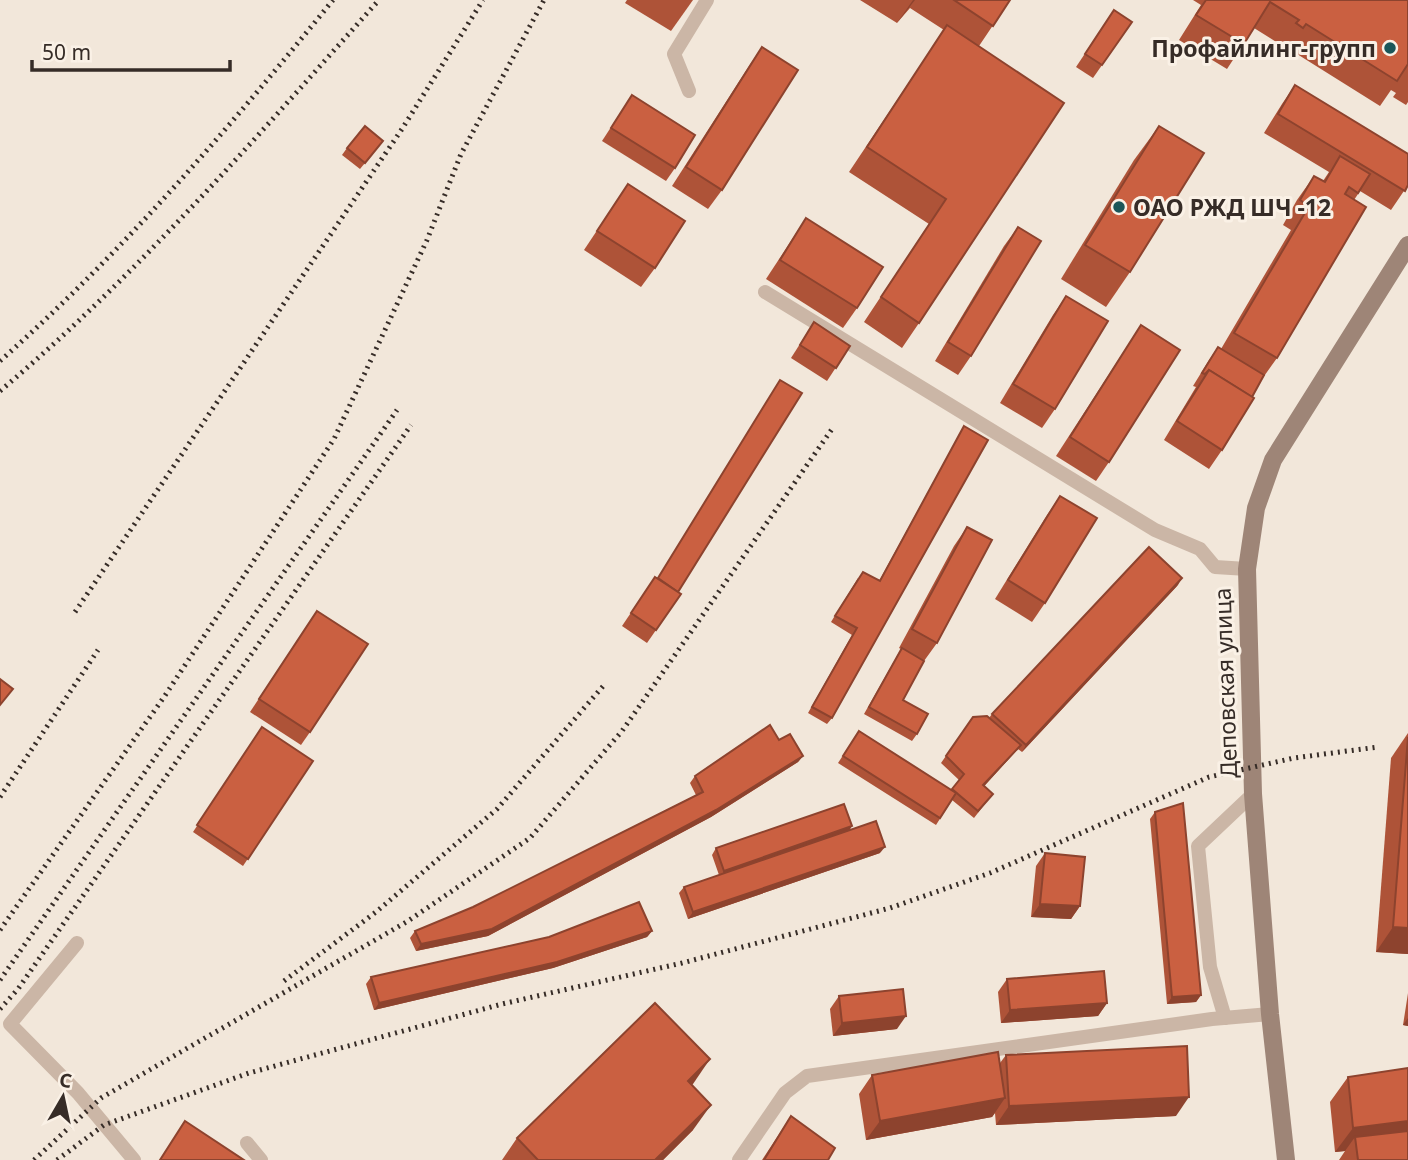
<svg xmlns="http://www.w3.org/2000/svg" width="1408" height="1160" viewBox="0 0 1408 1160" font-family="'Noto Sans',sans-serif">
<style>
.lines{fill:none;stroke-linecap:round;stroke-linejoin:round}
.lane{stroke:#cbb6a6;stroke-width:14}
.secondary{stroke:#9e8577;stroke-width:18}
.rail{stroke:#362c27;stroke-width:5;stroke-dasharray:2 5;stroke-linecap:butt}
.wall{fill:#ae5338}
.shaded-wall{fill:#8d432e}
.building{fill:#ca6041;stroke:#8d432e;stroke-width:2}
.poi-dot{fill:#1b5659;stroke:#faf1e6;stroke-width:2.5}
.labels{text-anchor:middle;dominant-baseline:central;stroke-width:6;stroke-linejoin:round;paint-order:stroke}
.poi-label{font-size:23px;font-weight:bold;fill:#362c27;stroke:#faf1e6;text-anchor:end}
.street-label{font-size:23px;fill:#362c27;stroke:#faf1e6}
</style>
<rect width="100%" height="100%" fill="#f2e7da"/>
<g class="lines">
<!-- lane -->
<g class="lane">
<polyline points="689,91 674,54 707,0"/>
<polyline points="765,292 1155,530 1200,549 1215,567 1247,569"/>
<polyline points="77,943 10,1024 78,1093 134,1160"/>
<polyline points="1225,1018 1210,967 1198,846 1253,794"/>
<polyline points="247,1143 261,1160"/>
<polyline points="739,1160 785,1093 807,1076 1212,1019 1270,1014"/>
</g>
<!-- secondary -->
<polyline class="secondary" points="1286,1160 1270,1014 1253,794 1247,569 1256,508 1273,460 1408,245"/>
<!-- rail -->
<g class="rail">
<path d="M 0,361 C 123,252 230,127 333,0"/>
<path d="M 0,391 C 139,274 258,135 379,0"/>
<polyline points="75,612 402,129 483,0"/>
<polyline points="0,797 98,650"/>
<polyline points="0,930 164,697 334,439 427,240 461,154 544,0"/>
<polyline points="0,980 397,410"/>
<polyline points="284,981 376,912 497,809 604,685"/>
<polyline points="0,1009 18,989 411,425"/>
<polyline points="34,1160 101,1098 408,921 530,838 622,731 832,429"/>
<polyline points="57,1160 104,1125 249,1073 502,1004 682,963 890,908 990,873 1209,777 1294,758 1378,747"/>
</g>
</g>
<!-- wall -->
<g class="wall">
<polygon points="627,0 693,0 671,31 625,3"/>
<polygon points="860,0 1010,0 979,46 919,323 902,348 864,322 929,224 849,172 944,30 910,8 897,23"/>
<polygon points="1193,0 1408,0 1408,102 1406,105 1393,97 1396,93 1391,90 1380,106 1289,49 1286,53 1279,48 1281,45 1254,28 1227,69 1179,40 1201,5"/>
<polygon points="1114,10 1132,22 1093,78 1076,67"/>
<polygon points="762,47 722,190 708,209 672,186 749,66"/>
<polygon points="1295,85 1408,185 1391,210 1360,191 1354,200 1277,358 1262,379 1222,450 1209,469 1164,440 1196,387 1193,386 1209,360 1218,347 1221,349 1291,230 1283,225 1297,200 1314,176 1323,181 1329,172 1264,133 1282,104"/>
<polygon points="632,95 675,168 666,181 602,141"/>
<polygon points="1159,126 1130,272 1106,307 1061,279 1134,160"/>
<polygon points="383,141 360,169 342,155 347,148"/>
<polygon points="628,184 655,268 641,287 584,250"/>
<polygon points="806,218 857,308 843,328 766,279"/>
<polygon points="1018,227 971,356 958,375 935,361 1004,246"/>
<polygon points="1066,296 1055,409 1042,428 1000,403 1053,315"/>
<polygon points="814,322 850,346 827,381 791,358"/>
<polygon points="1141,325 1109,462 1096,481 1056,456"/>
<polygon points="964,426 832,718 827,724 808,713 852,635 831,622 858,578 879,581"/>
<polygon points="1060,496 1045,603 1032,622 995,599 1047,515"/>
<polygon points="967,527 937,643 924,661 903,700 917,734 912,741 864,714 901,649 899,648 954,546"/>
<polygon points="655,577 681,594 647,643 622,626"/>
<polygon points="1178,585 1022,752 1018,749 984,786 988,800 974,818 952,800 936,825 838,763 859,731 951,790 959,780 941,763 973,717 989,718 992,714"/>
<polygon points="317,611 310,732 301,745 250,712"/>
<polygon points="262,727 313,761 243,866 193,832"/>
<polygon points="1408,733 1408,954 1376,952 1391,758"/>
<polygon points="779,740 803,756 798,762 711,817 488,936 416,951 410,938 415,931 473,907 696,795 690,783 695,776"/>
<polygon points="1155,812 1201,995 1196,1002 1167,1004 1150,819"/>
<polygon points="852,826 849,831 880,853 688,919 679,893 684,887 719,875 712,855 716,848"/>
<polygon points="1045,853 1080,906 1071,919 1031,917 1036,866"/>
<polygon points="652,931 647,937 553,968 374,1010 366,984 371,977"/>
<polygon points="1007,979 1107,1003 1098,1016 1001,1023 998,992"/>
<polygon points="1408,993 1408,1026 1403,1025"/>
<polygon points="839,996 897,1029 833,1036 830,1009"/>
<polygon points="1006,1055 1176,1116 996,1125 995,1113 992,1117 866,1140 859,1094 872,1075 1000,1063"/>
<polygon points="1348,1077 1408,1160 1339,1160 1345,1151 1335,1152 1330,1102"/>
<polygon points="693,1084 691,1085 693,1130 663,1160 502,1160 517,1138"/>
<polygon points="791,1116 828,1160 762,1160"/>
</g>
<!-- shaded-wall -->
<g class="shaded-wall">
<polygon points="913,0 915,0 897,23"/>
<polygon points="1182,578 1178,585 1022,752 1026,745"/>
<polygon points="1021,745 1016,751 979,792 983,785"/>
<polygon points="803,756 798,762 711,817 488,936 416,951 421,944"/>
<polygon points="852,826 847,833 720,878 724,871"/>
<polygon points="885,847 880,853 688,919 693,912"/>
<polygon points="1040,904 1080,906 1071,919 1031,917"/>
<polygon points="1393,927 1408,928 1408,954 1376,952"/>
<polygon points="652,931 647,937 553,968 374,1010 379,1003"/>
<polygon points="1201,995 1196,1002 1167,1004 1172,997"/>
<polygon points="1107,1003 1098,1016 1001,1023 1010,1010"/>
<polygon points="906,1016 897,1029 833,1036 842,1023"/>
<polygon points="1408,1018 1408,1026 1403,1025"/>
<polygon points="710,1059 693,1084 670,1106 688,1081"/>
<polygon points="1189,1097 1176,1116 996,1125 1009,1106"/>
<polygon points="1005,1098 992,1117 866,1140 880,1121"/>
<polygon points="711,1105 693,1130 663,1160 655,1160"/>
<polygon points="1408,1121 1408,1144 1355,1137 1345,1151 1335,1152 1353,1128"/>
</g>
<!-- building -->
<g class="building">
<polygon points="954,0 1010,0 993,26"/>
<polygon points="1206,0 1408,0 1408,64 1397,81 1306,24 1303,28 1296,23 1299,20 1270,2 1244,44 1196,15"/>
<polygon points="1114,10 1132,22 1102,65 1085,54"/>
<polygon points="947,25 1064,103 919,323 881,297 946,199 867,147"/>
<polygon points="762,47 798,70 722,190 686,167"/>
<polygon points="1295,85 1408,154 1408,185 1405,191 1278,114"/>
<polygon points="632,95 695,135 675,168 611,128"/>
<polygon points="365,126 383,141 365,163 347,148"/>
<polygon points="1159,126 1204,153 1130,272 1085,245"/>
<polygon points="1340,156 1370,174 1358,193 1349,187 1345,194 1366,207 1277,358 1234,333 1309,206 1300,200 1314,176 1325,182"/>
<polygon points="628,184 685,221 655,268 597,231"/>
<polygon points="806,218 883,267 857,308 780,260"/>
<polygon points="1018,227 1041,241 971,356 948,342"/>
<polygon points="1066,296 1108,321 1055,409 1013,384"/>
<polygon points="814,322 850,346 836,368 800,345"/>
<polygon points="1141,325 1180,350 1109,462 1070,437"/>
<polygon points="1218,347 1264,375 1252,397 1209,370 1205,374 1202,373"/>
<polygon points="1209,370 1254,398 1222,450 1177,421"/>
<polygon points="780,380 802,393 678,592 658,578"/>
<polygon points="964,426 988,440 832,718 812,707 857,628 835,616 863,572 880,581"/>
<polygon points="1060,496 1097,518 1045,603 1008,580"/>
<polygon points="967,527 992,540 937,643 912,629"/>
<polygon points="1149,547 1182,578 1026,745 992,714"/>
<polygon points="655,577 681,594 656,630 631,613"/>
<polygon points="317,611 368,644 310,732 259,699"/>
<polygon points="902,648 924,661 903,700 928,714 917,734 869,707"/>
<polygon points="0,679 13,689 0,705"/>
<polygon points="987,716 1021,745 983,785 993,794 978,811 952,789 964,774 946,756 973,717"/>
<polygon points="770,725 779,740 790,734 803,756 716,810 492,929 421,944 415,931 473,907 703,792 695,776"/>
<polygon points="262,727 313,761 248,859 197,825"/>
<polygon points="859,731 956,793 940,818 843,756"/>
<polygon points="1408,737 1408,928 1393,927"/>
<polygon points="1183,803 1201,995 1172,997 1155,812"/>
<polygon points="844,804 852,826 724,871 716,848"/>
<polygon points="876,821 885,847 693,912 684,887"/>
<polygon points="1045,853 1085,857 1080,906 1040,904"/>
<polygon points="639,902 652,931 557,962 379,1003 371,977 549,937"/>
<polygon points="1104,971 1107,1003 1010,1010 1007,979"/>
<polygon points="903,989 906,1016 842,1023 839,996"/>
<polygon points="655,1003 710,1059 688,1081 711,1105 655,1160 538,1160 517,1138"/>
<polygon points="1187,1046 1189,1097 1009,1106 1006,1055"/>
<polygon points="998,1052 1005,1098 880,1121 872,1075"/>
<polygon points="1408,1068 1408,1121 1353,1128 1348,1077"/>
<polygon points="791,1116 835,1148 828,1160 764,1160"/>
<polygon points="185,1121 244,1160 160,1160"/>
<polygon points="1408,1131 1408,1160 1358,1160 1355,1137"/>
</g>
<!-- markers -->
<g class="poi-dot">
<circle cx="1390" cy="48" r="7"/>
<circle cx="1119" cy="207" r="7"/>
</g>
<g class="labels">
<!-- poi labels -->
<g class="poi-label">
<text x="1376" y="48">Профайлинг-групп</text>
<text x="1133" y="207" text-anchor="start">ОАО РЖД ШЧ -12</text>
</g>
<!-- street labels -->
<g class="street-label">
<text transform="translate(1225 683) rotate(-92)">Деповская улица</text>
</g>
</g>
<!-- north arrow -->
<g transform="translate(63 1097) rotate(9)" stroke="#faf1e6" stroke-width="5" paint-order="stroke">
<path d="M0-5L12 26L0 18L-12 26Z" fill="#362c27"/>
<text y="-10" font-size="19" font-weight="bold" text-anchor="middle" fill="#362c27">С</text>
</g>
<!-- scale -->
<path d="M32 60v10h198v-10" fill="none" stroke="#362c27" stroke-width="3.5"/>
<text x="42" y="60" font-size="21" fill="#362c27" stroke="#faf1e6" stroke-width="5" paint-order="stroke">50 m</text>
</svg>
